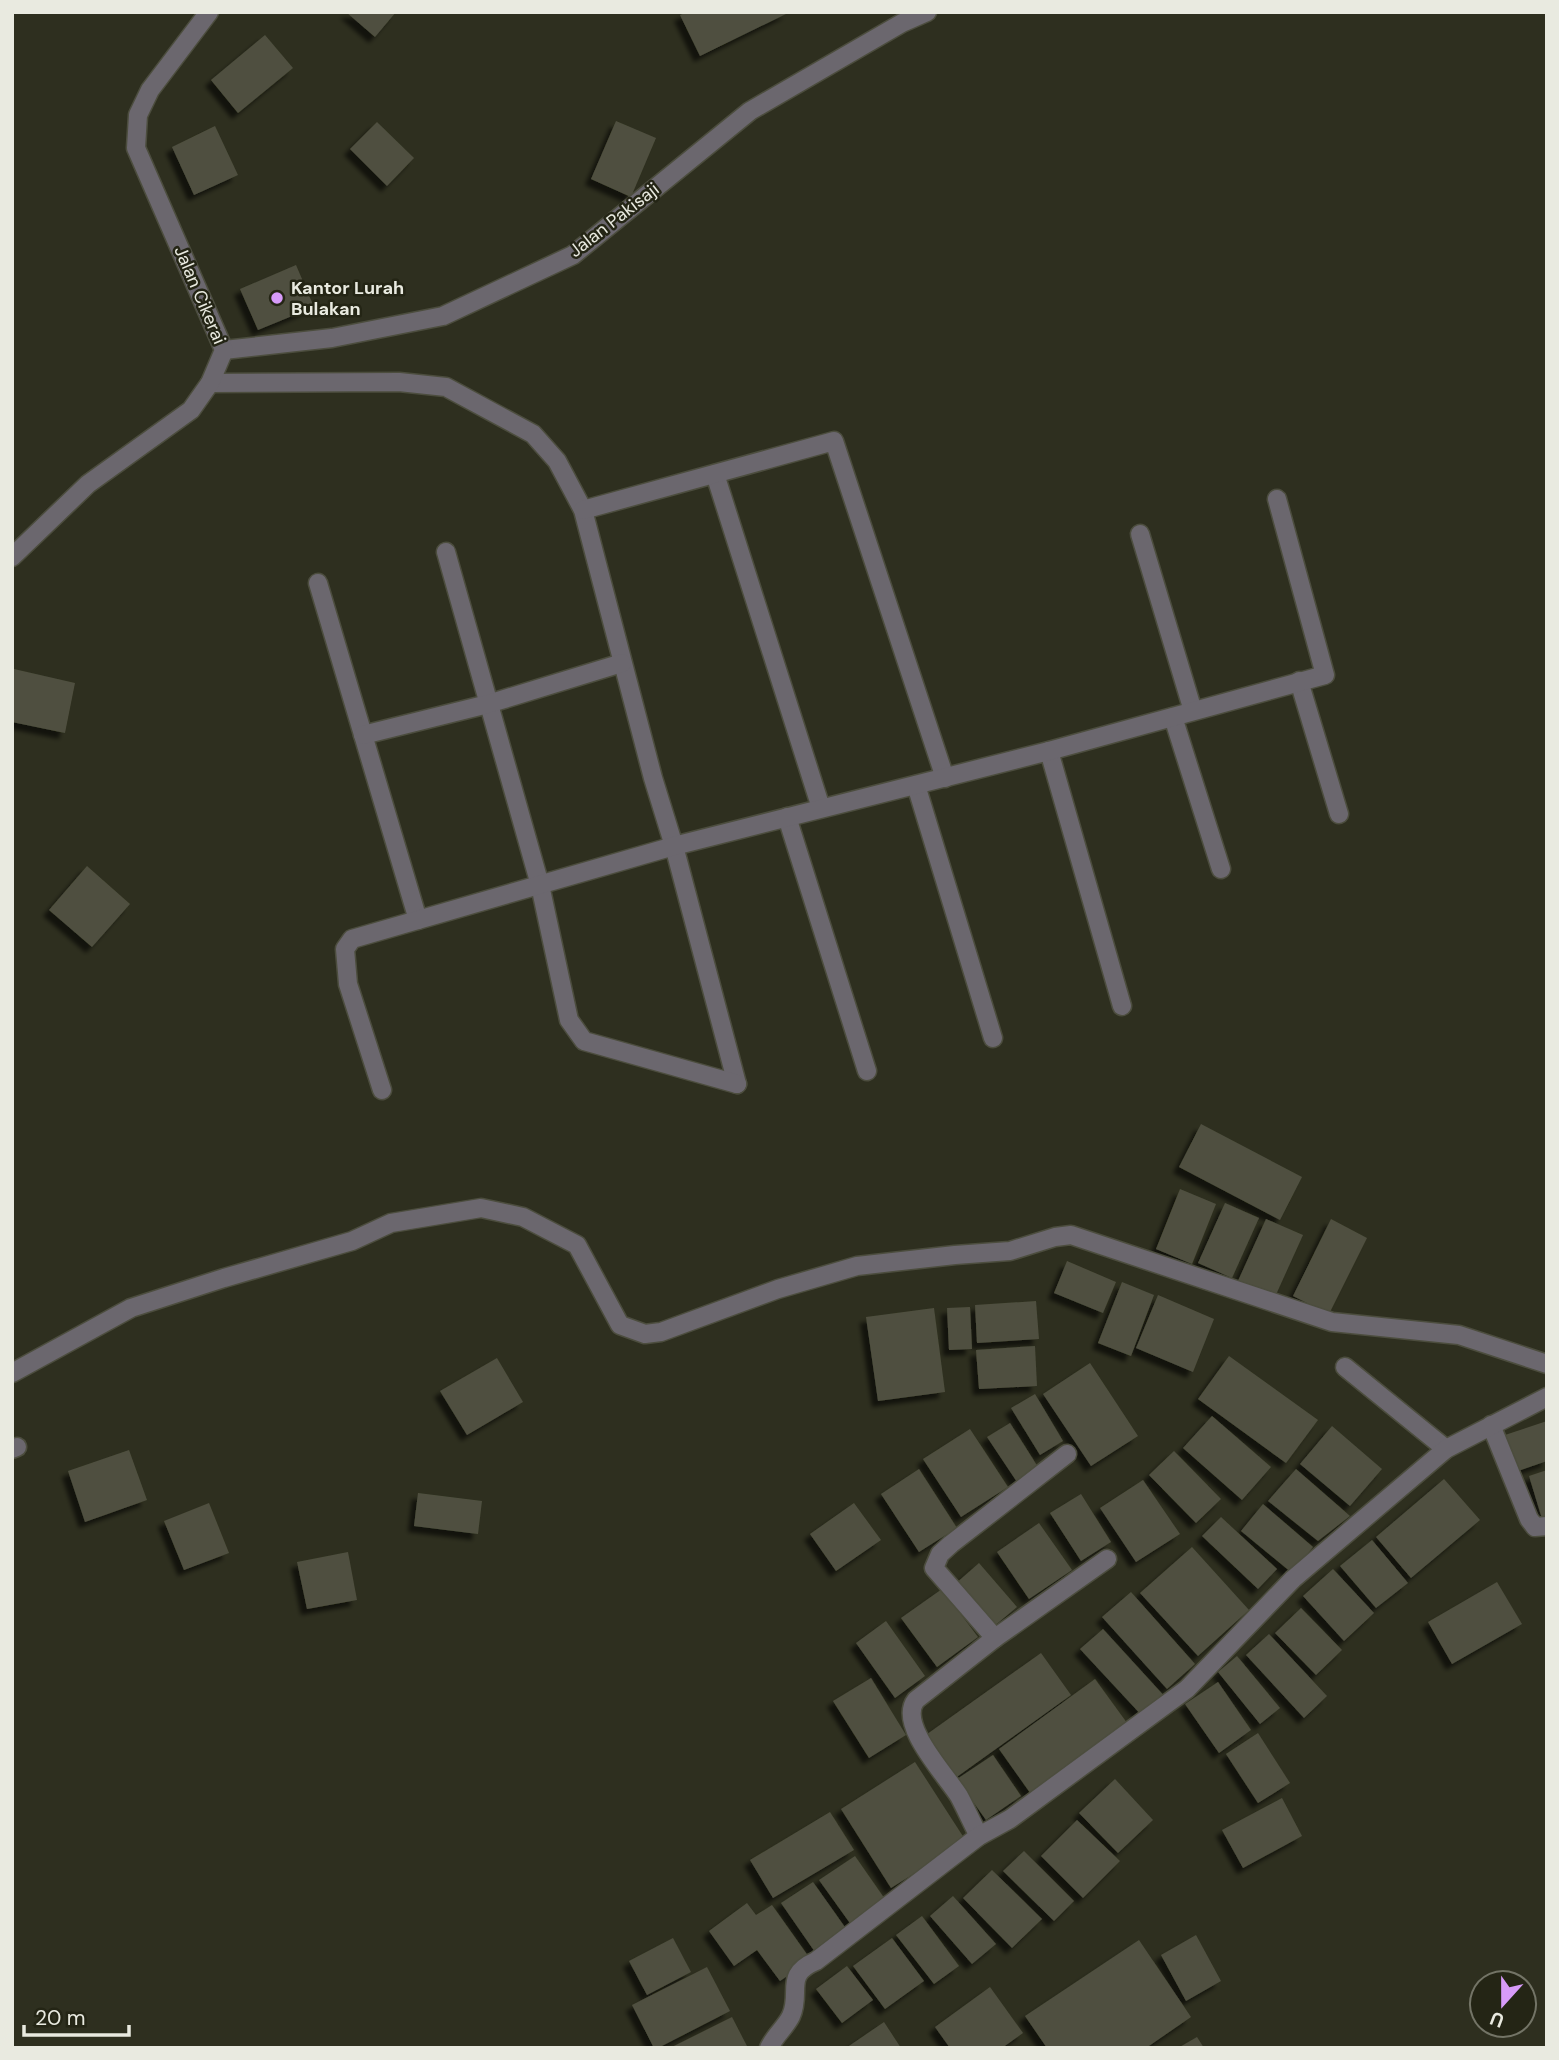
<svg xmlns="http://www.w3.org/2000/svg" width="1559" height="2060" viewBox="0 0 1559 2060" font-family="'DM Sans',sans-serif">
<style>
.building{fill:#4f503f;filter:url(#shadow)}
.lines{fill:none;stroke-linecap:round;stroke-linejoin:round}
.minor-casing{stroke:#4c4d3e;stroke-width:21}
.minor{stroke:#6b676e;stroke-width:18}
.poi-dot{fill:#d79bf9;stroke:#242515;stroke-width:2.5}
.labels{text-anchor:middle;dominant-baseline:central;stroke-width:5;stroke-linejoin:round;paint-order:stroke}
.street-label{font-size:18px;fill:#e9eae0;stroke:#242515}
.poi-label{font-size:18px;font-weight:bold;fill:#e9eae0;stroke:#242515;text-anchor:start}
</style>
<defs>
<filter id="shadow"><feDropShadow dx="-6" dy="6" stdDeviation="2" flood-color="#0009"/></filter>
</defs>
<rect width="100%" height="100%" fill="#2e2f1f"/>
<!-- building -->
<g class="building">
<polygon points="346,12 396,12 375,37"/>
<polygon points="687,12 790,12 700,56 680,15"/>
<polygon points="265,35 293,68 238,113 211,80"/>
<polygon points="616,121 656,138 631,197 591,179"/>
<polygon points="377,122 414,158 387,186 350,149"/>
<polygon points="215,126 238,175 194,195 172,147"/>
<polygon points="296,265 314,307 258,330 240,289"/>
<polygon points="14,669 75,683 65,733 12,722"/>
<polygon points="87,866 130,904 92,947 49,910"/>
<polygon points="1201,1124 1302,1177 1280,1220 1179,1167"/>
<polygon points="1180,1189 1216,1204 1192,1264 1156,1249"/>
<polygon points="1225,1203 1259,1218 1232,1278 1198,1263"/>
<polygon points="1266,1219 1303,1235 1274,1299 1237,1283"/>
<polygon points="1331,1219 1367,1238 1329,1314 1293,1296"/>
<polygon points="1067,1261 1116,1282 1103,1313 1054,1293"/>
<polygon points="1122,1282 1154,1295 1131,1356 1098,1343"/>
<polygon points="1158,1295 1214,1319 1193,1372 1136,1348"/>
<polygon points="1036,1301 1039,1339 977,1343 975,1305"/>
<polygon points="970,1307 972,1349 949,1350 947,1308"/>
<polygon points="934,1308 945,1392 878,1401 866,1317"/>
<polygon points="1035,1346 1037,1386 979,1389 976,1350"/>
<polygon points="1229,1356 1318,1420 1286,1463 1198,1399"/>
<polygon points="497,1358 523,1402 467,1435 440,1391"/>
<polygon points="1090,1363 1138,1436 1091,1466 1043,1394"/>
<polygon points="1035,1394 1063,1441 1040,1455 1011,1408"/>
<polygon points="1212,1416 1271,1467 1242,1500 1183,1448"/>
<polygon points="1547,1421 1547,1461 1518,1471 1505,1435"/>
<polygon points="1010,1423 1038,1467 1017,1482 987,1437"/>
<polygon points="1332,1426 1382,1469 1350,1506 1300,1464"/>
<polygon points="970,1429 1008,1487 961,1517 923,1459"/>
<polygon points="129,1450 147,1500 85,1522 68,1471"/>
<polygon points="1174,1451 1221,1499 1196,1523 1149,1475"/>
<polygon points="919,1469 957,1528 919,1552 881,1494"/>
<polygon points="1296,1469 1350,1516 1318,1541 1268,1501"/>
<polygon points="1547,1470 1547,1521 1543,1522 1529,1476"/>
<polygon points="1444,1479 1480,1520 1411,1578 1376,1537"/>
<polygon points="1143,1480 1180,1534 1136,1562 1100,1508"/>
<polygon points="418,1493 482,1501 478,1534 414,1526"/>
<polygon points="1081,1494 1111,1542 1081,1561 1050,1513"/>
<polygon points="209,1503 229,1553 184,1570 164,1521"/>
<polygon points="854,1503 881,1540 836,1571 810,1534"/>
<polygon points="1263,1504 1313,1547 1292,1573 1241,1531"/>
<polygon points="1221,1517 1277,1569 1258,1589 1202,1536"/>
<polygon points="1039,1523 1072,1570 1029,1599 997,1552"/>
<polygon points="1372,1540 1408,1583 1376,1608 1340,1566"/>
<polygon points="1192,1547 1249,1610 1198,1656 1140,1593"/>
<polygon points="348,1552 357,1600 307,1609 297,1562"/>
<polygon points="979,1563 1017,1607 992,1628 954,1585"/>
<polygon points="1333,1569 1374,1613 1344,1641 1303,1596"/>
<polygon points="1497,1582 1522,1624 1452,1664 1428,1622"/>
<polygon points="942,1589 978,1637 937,1667 901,1618"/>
<polygon points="1131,1592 1195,1664 1167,1689 1102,1617"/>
<polygon points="1301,1608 1342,1650 1316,1675 1275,1633"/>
<polygon points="886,1621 925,1676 895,1698 856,1643"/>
<polygon points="1103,1629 1167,1699 1145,1719 1080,1649"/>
<polygon points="1269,1634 1327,1696 1304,1718 1246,1655"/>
<polygon points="1041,1653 1071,1695 954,1779 923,1737"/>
<polygon points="1237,1656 1280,1708 1260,1724 1218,1672"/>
<polygon points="871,1678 906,1735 869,1758 833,1701"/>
<polygon points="1095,1679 1130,1727 1033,1797 999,1749"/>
<polygon points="1218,1682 1251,1730 1219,1753 1185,1704"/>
<polygon points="1258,1733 1290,1783 1258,1803 1226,1754"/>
<polygon points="993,1755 1021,1796 986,1820 957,1779"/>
<polygon points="915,1762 966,1841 891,1888 841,1809"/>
<polygon points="1115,1779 1153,1820 1118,1853 1079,1813"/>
<polygon points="1282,1798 1302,1836 1243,1868 1222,1830"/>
<polygon points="830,1812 854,1850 773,1898 750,1860"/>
<polygon points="1077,1820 1120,1861 1083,1898 1041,1856"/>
<polygon points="1024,1851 1074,1901 1054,1921 1003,1871"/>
<polygon points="855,1856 887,1902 852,1926 819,1880"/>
<polygon points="992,1870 1042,1919 1012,1948 963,1898"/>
<polygon points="813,1882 847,1930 815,1952 781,1903"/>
<polygon points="953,1896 996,1944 972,1964 930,1916"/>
<polygon points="747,1903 756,1915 772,1905 811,1960 780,1981 757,1950 734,1966 709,1931"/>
<polygon points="922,1916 959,1966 934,1984 896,1935"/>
<polygon points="1196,1935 1221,1981 1186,2001 1161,1955"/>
<polygon points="673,1938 691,1972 647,1995 629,1961"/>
<polygon points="892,1938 924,1981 885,2009 853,1966"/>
<polygon points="1139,1940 1191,2017 1146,2048 1047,2048 1025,2016"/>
<polygon points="847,1966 873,2000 842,2023 816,1989"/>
<polygon points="707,1967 730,2011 658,2048 654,2048 632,2005"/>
<polygon points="990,1987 1023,2033 1002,2048 950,2048 935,2027"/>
<polygon points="732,2017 748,2048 670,2048"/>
<polygon points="884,2022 901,2048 846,2048"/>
<polygon points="1197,2037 1204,2048 1178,2048"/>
</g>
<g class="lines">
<defs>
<g id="minor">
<polyline points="224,350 332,338 443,316 573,255 750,111 902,23 927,12"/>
<polyline points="210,383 399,382 446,387 533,434 557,461 583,510 653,778 674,846 737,1084"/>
<polyline points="715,474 821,808"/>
<polyline points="583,510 834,441 945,778"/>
<polyline points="1140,534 1193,711"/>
<polyline points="446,552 540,885 569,1020 584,1041 737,1084"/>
<polyline points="12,557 88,484 191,410 210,383 224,350 136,148 138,115 150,90 209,12"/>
<polyline points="318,583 418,920"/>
<polyline points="1299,681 1339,814"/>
<polyline points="1173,717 1221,869"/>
<polyline points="363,735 488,704 622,663"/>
<polyline points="1049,751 1122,1006"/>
<polyline points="916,785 993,1038"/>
<polyline points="787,817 867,1071"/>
<polyline points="382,1090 348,984 345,949 352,939 674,846 1049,751 1325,675 1277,499"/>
<polyline points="1345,1367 1446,1449"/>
<polyline points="12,1373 131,1308 224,1278 352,1241 391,1223 481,1208 523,1217 577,1245 620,1325 645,1334 661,1332 778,1289 857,1266 955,1255 1010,1251 1055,1237 1071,1235 1332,1322 1459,1335 1547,1364"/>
<polyline points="1491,1425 1529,1519 1535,1527 1547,1526"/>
<polyline points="12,1449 17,1447"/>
<polyline points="995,1638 934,1568 940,1554 951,1544 1067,1454"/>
<path d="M 979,1836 C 972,1823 966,1809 959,1796 C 946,1775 897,1724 916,1700 L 995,1638 L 1107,1559"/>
<path d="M 769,2048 C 775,2035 785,2028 791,2016 C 802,1992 783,1975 816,1961 L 979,1836 L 1010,1819 L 1187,1689 L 1293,1579 L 1446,1449 L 1547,1397"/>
</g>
</defs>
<!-- minor casing -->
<use href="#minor" class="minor-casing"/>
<!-- minor -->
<use href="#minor" class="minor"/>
</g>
<!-- markers -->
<circle class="poi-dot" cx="277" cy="298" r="7"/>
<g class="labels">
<!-- street labels -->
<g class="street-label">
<text transform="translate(614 220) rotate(-38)">Jalan Pakisaji</text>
<text transform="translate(200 295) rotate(67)">Jalan Cikerai</text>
</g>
<!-- poi labels -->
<g class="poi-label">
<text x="291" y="288">Kantor Lurah<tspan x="291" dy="21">Bulakan</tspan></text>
</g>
</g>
<!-- border -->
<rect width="1559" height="2060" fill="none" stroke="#e9eae0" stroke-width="28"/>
<!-- north arrow -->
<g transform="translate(1503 2004) rotate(201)"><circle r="33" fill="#242515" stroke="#737466" stroke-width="2"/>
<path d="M0-5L12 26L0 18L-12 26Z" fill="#d79bf9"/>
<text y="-10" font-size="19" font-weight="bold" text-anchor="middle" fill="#e9eae0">U</text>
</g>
<!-- scale -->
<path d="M24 2025v10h105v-10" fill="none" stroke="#e9eae0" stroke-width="3.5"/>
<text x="35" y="2025" font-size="21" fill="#e9eae0" stroke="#242515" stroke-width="5" paint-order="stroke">20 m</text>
</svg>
